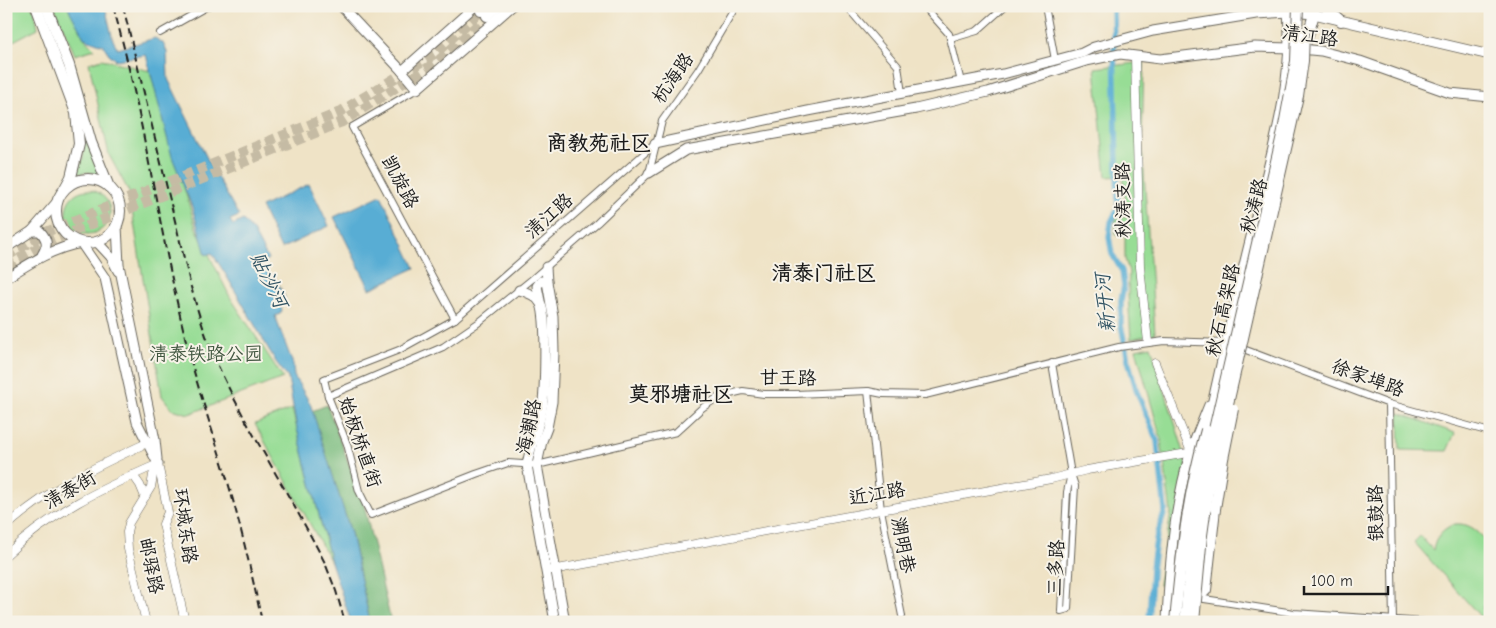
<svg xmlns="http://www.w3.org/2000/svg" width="1496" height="628" viewBox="0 0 1496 628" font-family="'Comic Neue','LXGW WenKai TC',sans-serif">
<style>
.green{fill:#97dd95;stroke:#5a7c58}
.forest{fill:#79bc7e;stroke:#4a6c4d}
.water{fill:#58add4;stroke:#3a6478}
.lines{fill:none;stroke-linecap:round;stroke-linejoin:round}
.canal{stroke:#58add4;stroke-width:5.5}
.primary-tunnel{stroke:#c5bba4;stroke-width:10;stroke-dasharray:10 5;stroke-linecap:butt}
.minor-casing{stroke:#666258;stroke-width:8}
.tertiary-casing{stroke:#666258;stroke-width:9}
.secondary-casing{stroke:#666258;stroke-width:11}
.primary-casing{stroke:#666258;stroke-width:12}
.trunk-casing{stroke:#666258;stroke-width:12}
.minor{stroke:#fff;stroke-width:6}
.tertiary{stroke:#fff;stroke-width:8}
.secondary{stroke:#fff;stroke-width:9}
.primary{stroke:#fff;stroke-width:10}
.trunk{stroke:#fff;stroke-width:10}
.rail{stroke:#1c1c1c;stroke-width:2;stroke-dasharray:8 4;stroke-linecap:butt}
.trunk-bridge-casing{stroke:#666258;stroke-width:12;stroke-linecap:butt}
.trunk-bridge{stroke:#fff;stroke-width:10}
.labels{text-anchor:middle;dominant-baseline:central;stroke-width:4;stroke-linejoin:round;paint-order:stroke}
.street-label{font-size:19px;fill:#1c1c1c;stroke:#f7f3e8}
.park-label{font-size:19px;fill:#415640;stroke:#f7f3e8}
.water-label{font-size:20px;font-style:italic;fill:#345666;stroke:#f7f3e8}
.quarter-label{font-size:21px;font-weight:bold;fill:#1c1c1c;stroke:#f7f3e8}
</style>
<rect width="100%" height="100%" fill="#f7f3e8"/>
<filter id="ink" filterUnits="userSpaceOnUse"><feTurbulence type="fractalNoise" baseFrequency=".02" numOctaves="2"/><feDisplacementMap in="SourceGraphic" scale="10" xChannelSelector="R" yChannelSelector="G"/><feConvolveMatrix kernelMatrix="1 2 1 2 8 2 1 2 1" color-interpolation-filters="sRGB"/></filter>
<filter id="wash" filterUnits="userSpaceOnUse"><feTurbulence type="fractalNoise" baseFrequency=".0096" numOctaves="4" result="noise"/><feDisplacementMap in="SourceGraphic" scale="20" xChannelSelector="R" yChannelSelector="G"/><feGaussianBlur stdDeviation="1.12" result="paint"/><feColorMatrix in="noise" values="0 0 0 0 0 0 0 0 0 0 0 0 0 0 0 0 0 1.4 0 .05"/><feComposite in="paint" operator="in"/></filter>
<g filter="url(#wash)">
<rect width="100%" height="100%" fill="#efe3c6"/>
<!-- green -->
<g class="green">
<polygon points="6,6 32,6 35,12 38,28 6,45"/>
<polygon points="54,6 68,6 84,38 95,49 75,55"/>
<polygon points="102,59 150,71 196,228 230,297 283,378 189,414 172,409 162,396 129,192 109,155 89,63"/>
<polygon points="1144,62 1142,144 1155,334 1131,339 1128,295 1129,272 1125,259 1125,236 1116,235 1116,219 1127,217 1123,176 1106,177 1095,68"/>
<polygon points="85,131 100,175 89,172 77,174 83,158"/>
<circle cx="88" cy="212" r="22"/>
<polygon points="1151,346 1183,449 1192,488 1183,587 1159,585 1171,513 1161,439 1136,349"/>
<polygon points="292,409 331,562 255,424"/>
<polygon points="1399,413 1455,433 1447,451 1400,450"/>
<path d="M 1455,524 C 1472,523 1479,533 1490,545 L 1490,607 L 1482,607 L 1490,618 L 1485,622 L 1414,542 L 1420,536 L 1433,550 C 1436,537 1441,529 1455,524 Z"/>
</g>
<!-- forest -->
<polygon class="forest" points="327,405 364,505 391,622 370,622 351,533 312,411"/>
<!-- water -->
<g class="water">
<polygon points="67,6 105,6 113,40 118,49 155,38 163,43 167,52 168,79 210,164 239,216 230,220 233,225 243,220 253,231 268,259 263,262 272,281 276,279 285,298 279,301 282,310 280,314 275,316 293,364 294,376 310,403 351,533 370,622 351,622 331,562 297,429 288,378 276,362 226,275 212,253 206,255 192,207 172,157 146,55 116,60 109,54 103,45 84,38"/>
<polygon points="309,184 329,226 281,249 261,207"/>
<polygon points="381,195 415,268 370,289 334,217"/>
</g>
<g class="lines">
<!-- canal -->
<polyline class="canal" points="1113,6 1118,208 1111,222 1109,237 1112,254 1122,271 1124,286 1121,301 1121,325 1128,360 1137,392 1157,441 1165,510 1156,540 1152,569 1149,622"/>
</g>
</g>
<g filter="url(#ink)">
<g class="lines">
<!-- primary-tunnel -->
<g class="primary-tunnel">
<polyline points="6,257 46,232 338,113 436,53 481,11"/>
<polyline points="6,266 48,242 342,122 438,61 487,16"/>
</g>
<defs>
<g id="minor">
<polyline points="846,6 898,66 902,93"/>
<polyline points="924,6 949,34 961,82"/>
<polyline points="1045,6 1055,60"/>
<polyline points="160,33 208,6"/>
<polyline points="950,39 977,31 1005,6"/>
<polyline points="417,89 352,127 455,319"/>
<polyline points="655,144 455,319 399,350 324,379 328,396 347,444 359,491 371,515 476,474 508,463 537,465 676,432 702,408 717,398 730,394 743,391 764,394 795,394 868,391 883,394 925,395 1119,347 1164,341 1226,343"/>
<polyline points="1238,347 1389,404 1490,432"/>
<polyline points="1052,363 1071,474 1075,486 1068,609 1061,611 1067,492 1071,474"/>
<polyline points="868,391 881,510 902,616"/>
<polyline points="328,396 443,347 478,323 531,280 597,223 649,173 662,121 698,70 736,6"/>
<polyline points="1389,404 1393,622"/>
<polyline points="1198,598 1294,613 1425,622"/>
</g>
<g id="tertiary">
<polyline points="1135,56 1140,267 1148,342"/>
<polyline points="1155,363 1191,452"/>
<polyline points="158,464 168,512 163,524 185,622"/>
<polyline points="133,475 140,485 145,497"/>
<path d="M 6,527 C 47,489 101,464 151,441"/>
<path d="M 6,555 C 51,512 101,489 158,464"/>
<polyline points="552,570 1051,479 1087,470 1194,452"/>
<polyline points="146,622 128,549 127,532 129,523 151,487 153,475 158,464"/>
</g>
<g id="secondary">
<polyline points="341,6 402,71 417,89 512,6"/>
<polyline points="402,71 475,6"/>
<polyline points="655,144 808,111 1003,74 1082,53 1094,47 1153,31 1256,14 1289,12 1314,14 1490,55"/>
<polyline points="649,173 686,150 916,109 988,92 1086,61 1120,54 1160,59 1255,47 1290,48 1321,51 1360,61 1450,93 1490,97"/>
<polyline points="117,226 119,265 155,440 157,459"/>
<path d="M 32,231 L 40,231 C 48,240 48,245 42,255"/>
<polyline points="97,242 111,257 118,271"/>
<polyline points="6,248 32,231 57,202"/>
<polyline points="546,267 547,282 553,316 554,352 552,402 547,428 542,441 537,465 565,622"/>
<path d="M 6,278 C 30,263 53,248 81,243 L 105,278 L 137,422 L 158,464"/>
<path d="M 519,290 C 527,292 537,296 541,304 C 547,319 545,391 542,409 C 539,428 530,446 527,465 L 555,622"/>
<polyline points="540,301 537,286 541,281 547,282"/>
<path d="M 1167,622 C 1169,567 1174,504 1191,451 C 1196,436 1203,420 1209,405"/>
</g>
<g id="primary">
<polyline points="36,6 76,113 79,144 71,177 65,188"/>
<polyline points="46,6 69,65 91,142 109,187"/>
<polyline points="1324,6 1341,21"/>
<polyline points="481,11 487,6"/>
<polyline points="487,16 498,6"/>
<polyline points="1305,45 1314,14 1314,6"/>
<circle cx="88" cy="211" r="32"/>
<path d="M 1205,438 C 1221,368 1236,297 1254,227 C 1271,155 1296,81 1288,6"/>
</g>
<polyline id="trunk" points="1198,598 1206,590 1215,509"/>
</defs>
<!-- minor casing -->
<use href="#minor" class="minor-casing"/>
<!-- tertiary casing -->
<use href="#tertiary" class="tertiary-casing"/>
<!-- secondary casing -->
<use href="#secondary" class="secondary-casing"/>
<!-- primary casing -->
<use href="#primary" class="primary-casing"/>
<!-- trunk casing -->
<use href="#trunk" class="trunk-casing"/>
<!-- minor -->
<use href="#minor" class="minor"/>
<!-- tertiary -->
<use href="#tertiary" class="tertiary"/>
<!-- secondary -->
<use href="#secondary" class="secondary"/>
<!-- primary -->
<use href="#primary" class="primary"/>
<!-- trunk -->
<use href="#trunk" class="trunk"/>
<!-- rail -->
<g class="rail">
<path d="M 113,6 C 145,120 160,238 189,353 C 201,400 218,446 231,493 C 243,536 253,579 262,622"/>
<path d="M 123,6 L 191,287 C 199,315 207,343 220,370 C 251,436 292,498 325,563 L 336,591 L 345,622"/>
</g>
<defs>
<g id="trunk-bridge">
<polyline points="1215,509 1223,459 1233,409"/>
<path d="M 1175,622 C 1181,556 1188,493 1206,430"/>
<polyline points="1185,622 1193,533 1200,490 1283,131 1296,61 1298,6"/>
<polyline points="1194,622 1202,535 1208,492 1298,96 1303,61 1304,32"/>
</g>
</defs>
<!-- trunk-bridge casing -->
<use href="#trunk-bridge" class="trunk-bridge-casing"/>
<!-- trunk-bridge -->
<use href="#trunk-bridge" class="trunk-bridge"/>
</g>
</g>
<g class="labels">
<!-- street labels -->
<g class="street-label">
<text transform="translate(1310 36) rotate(8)">清江路</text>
<text transform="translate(673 78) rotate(-55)">杭海路</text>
<text transform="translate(400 182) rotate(62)">凯旋路</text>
<text transform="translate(1123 200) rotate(-91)">秋涛支路</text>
<text transform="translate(1254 206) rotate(-75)">秋涛路</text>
<text transform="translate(549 216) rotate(-42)">清江路</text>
<text transform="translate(1223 310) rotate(-77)">秋石高架路</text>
<text transform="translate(788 378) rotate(1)">甘王路</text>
<text transform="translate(1368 378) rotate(20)">徐家埠路</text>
<text transform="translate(529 427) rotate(-78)">海潮路</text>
<text transform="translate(360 442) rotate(71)">始板桥直街</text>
<text transform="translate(70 490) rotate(-30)">清泰街</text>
<text transform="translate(877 494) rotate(-10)">近江路</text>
<text transform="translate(1376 513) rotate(-91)">银鼓路</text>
<text transform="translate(185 526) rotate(82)">环城东路</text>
<text transform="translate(903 545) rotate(79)">溯明巷</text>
<text transform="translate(151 566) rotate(78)">邮驿路</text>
<text transform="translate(1056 568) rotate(-87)">三多路</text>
</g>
<!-- park labels -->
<g class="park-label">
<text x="206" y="354">清泰铁路公园</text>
</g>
<!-- water labels -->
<g class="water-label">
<text transform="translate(269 280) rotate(64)">贴沙河</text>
<text transform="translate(1105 303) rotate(-96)">新开河</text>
</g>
<!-- quarter labels -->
<g class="quarter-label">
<text x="599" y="143">商教苑社区</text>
<text x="824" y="273">清泰门社区</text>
<text x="681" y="394">莫邪塘社区</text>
</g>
</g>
<!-- margin -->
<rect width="1496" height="628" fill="none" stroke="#f7f3e8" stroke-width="25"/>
<!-- scale -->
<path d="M1304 586v8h84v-8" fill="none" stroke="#1c1c1c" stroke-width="2.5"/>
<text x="1311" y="586" font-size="15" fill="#1c1c1c" stroke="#f7f3e8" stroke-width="4" paint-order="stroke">100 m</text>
</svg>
